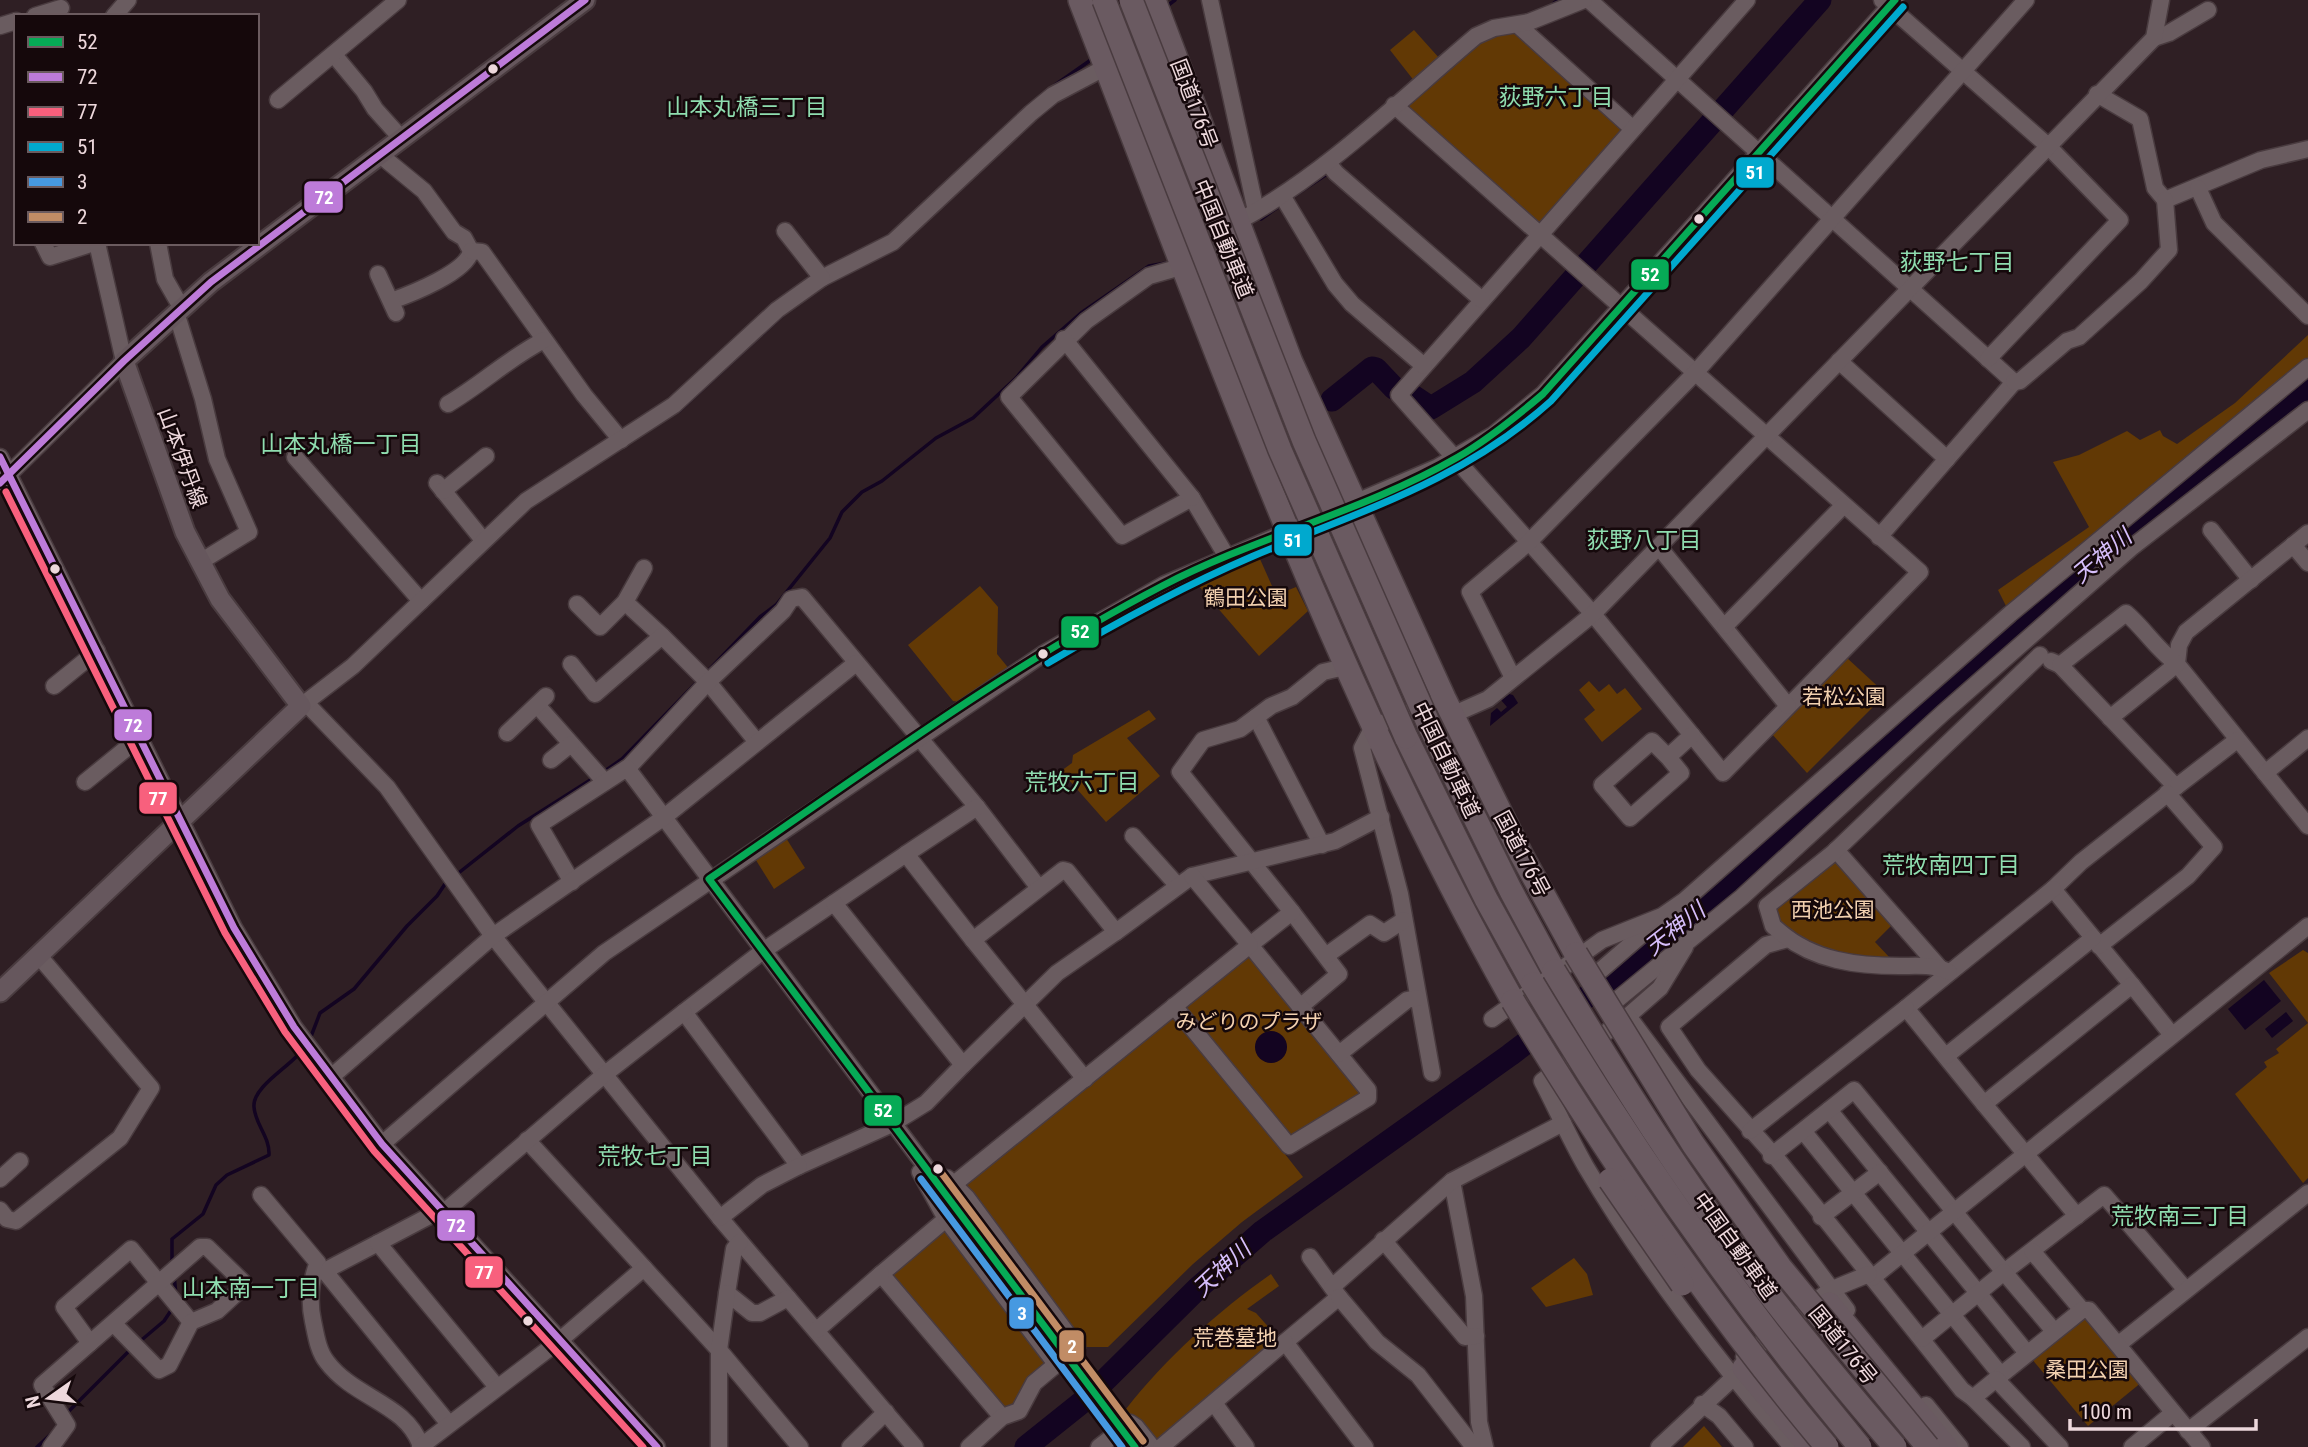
<svg xmlns="http://www.w3.org/2000/svg" width="2308" height="1447" viewBox="0 0 2308 1447" font-family="'Roboto Condensed','Noto Sans JP',sans-serif">
<style>
.green{fill:#623905}
.water{fill:#130421}
.lines{fill:none;stroke-linecap:round;stroke-linejoin:round}
.stream{stroke:#130421;stroke-width:3.5}
.river{stroke:#130421;stroke-width:23}
.minor-casing{stroke:#493b3f;stroke-width:19}
.major-casing{stroke:#493b3f;stroke-width:23}
.highway-casing{stroke:#493b3f;stroke-width:26}
.minor{stroke:#6a5c60;stroke-width:16}
.major{stroke:#66575d;stroke-width:19}
.highway{stroke:#6a5a61;stroke-width:23}
.minor-bridge-casing{stroke:#493b3f;stroke-width:19;stroke-linecap:butt}
.highway-bridge-casing{stroke:#493b3f;stroke-width:26;stroke-linecap:butt}
.minor-bridge{stroke:#6a5c60;stroke-width:16}
.highway-bridge{stroke:#6a5a61;stroke-width:23}
.bus-1-casing{stroke:#15080b;stroke-width:12}
.bus-2-casing{stroke:#15080b;stroke-width:12}
.bus-3-casing{stroke:#15080b;stroke-width:12}
.bus-4-casing{stroke:#15080b;stroke-width:12}
.bus-5-casing{stroke:#15080b;stroke-width:12}
.bus-6-casing{stroke:#15080b;stroke-width:12}
.bus-1{stroke:#06aa56;stroke-width:7}
.bus-2{stroke:#bd7bd9;stroke-width:7}
.bus-3{stroke:#f8607d;stroke-width:7}
.bus-4{stroke:#00a9ce;stroke-width:7}
.bus-5{stroke:#4699e1;stroke-width:7}
.bus-6{stroke:#c18c65;stroke-width:7}
.bus-dot{fill:#edd8dc;stroke:#15080b;stroke-width:2.5}
.labels{text-anchor:middle;dominant-baseline:central;stroke-width:5;stroke-linejoin:round;paint-order:stroke}
.street-label{font-size:21px;fill:#edd8dc;stroke:#15080b}
.park-label{font-size:21px;fill:#f3d1b0;stroke:#15080b}
.neighbourhood-label{font-size:23px;fill:#8fddaf;stroke:#15080b}
.water-label{font-size:23px;font-style:italic;fill:#d6befb;stroke:#15080b}
.line-badge{stroke:#15080b;stroke-width:2.5}
.badge-label{font-size:19px;text-anchor:middle;font-weight:bold;fill:#fff}
</style>
<rect width="100%" height="100%" fill="#2f1f24"/>
<!-- green -->
<g class="green">
<polygon points="1414,30 1440,59 1415,82 1390,50"/>
<polygon points="1510,33 1522,34 1626,128 1538,227 1408,112 1409,106 1482,42 1492,35"/>
<polygon points="2308,335 2308,359 2113,518 2010,614 1998,590 2089,527 2053,462 2079,455 2127,431 2140,440 2160,430 2163,436 2177,444 2235,403"/>
<polygon points="1260,559 1276,595 1296,587 1308,611 1259,656 1197,584"/>
<polygon points="980,586 998,607 997,654 1010,670 959,702 953,701 908,645"/>
<polygon points="1846,657 1886,694 1807,773 1771,733"/>
<polygon points="1589,681 1599,692 1609,684 1617,694 1625,688 1642,709 1602,742 1584,719 1595,710 1579,690"/>
<polygon points="1149,710 1156,719 1127,738 1160,776 1106,822 1061,771 1072,763 1073,755"/>
<polygon points="786,838 805,868 774,889 754,857"/>
<polygon points="1838,855 1896,921 1875,942 1891,959 1834,956 1780,926 1776,911 1785,897"/>
<polygon points="2303,950 2308,953 2308,1178 2303,1183 2235,1094 2267,1067 2264,1062 2279,1053 2276,1049 2308,1023 2269,973"/>
<polygon points="1246,955 1252,955 1361,1091 1360,1098 1290,1140 1182,1006"/>
<polygon points="1173,1017 1178,1018 1303,1177 1242,1222 1193,1264 1108,1347 1084,1347 966,1188 966,1183"/>
<polygon points="942,1228 948,1228 1047,1359 1048,1368 1017,1409 1005,1413 890,1274"/>
<polygon points="1574,1258 1587,1274 1593,1295 1546,1307 1531,1288"/>
<path d="M 1271,1274 L 1279,1286 L 1247,1309 L 1256,1313 L 1280,1340 L 1154,1443 L 1126,1409 C 1167,1357 1217,1312 1271,1274 Z"/>
<polygon points="2084,1316 2090,1317 2142,1382 2088,1426 2031,1358"/>
<polygon points="1704,1426 1722,1447 1683,1447"/>
</g>
<!-- water -->
<g class="water">
<polygon points="1509,694 1513,695 1518,703 1490,726 1491,713 1497,708 1501,712 1507,707 1501,700"/>
<polygon points="2264,980 2281,1001 2245,1030 2228,1009"/>
<polygon points="2286,1012 2293,1021 2272,1038 2265,1029"/>
<circle cx="1271" cy="1047" r="16"/>
</g>
<g class="lines">
<!-- stream -->
<g class="stream">
<polyline points="1819,0 1820,0"/>
<polyline points="1554,3 1558,0"/>
<polyline points="1167,6 1175,0"/>
<polyline points="1055,85 1095,57"/>
<polyline points="1339,163 1351,153"/>
<polyline points="1294,196 1327,174"/>
<polyline points="1261,219 1281,205"/>
<polyline points="679,411 784,314"/>
<polyline points="705,674 760,617 776,605 830,538 842,512 862,492 882,481 936,438 973,418 1016,378 1042,347 1081,313 1149,266 1166,263"/>
<polyline points="602,773 622,759 700,679"/>
<polyline points="456,875 518,826 595,777"/>
<polyline points="310,1039 320,1013 354,989 407,926 437,896 447,881"/>
<path d="M 172,1264 L 172,1239 L 203,1214 L 216,1185 L 227,1175 L 269,1155 C 270,1137 255,1124 254,1107 C 252,1086 293,1065 303,1049"/>
<polyline points="174,1275 176,1295"/>
<polyline points="138,1343 164,1321 174,1306"/>
<polyline points="66,1414 132,1348"/>
<polyline points="37,1447 51,1434"/>
</g>
<!-- river -->
<g class="river">
<polyline points="1410,394 1431,408 1473,382 1521,338 1820,0"/>
<polyline points="1332,400 1372,368 1376,369 1394,388"/>
<polyline points="1026,1447 1086,1399 1198,1288 1263,1231 1510,1055 1692,917 2096,559 2308,390"/>
</g>
<defs>
<g id="minor">
<polyline points="1210,0 1256,211"/>
<polyline points="1589,0 2014,382 1879,537"/>
<polyline points="1882,0 2047,145 2120,220 1988,359"/>
<polyline points="35,16 61,8"/>
<polyline points="114,16 128,0"/>
<polyline points="1518,25 1633,129"/>
<polyline points="0,26 16,21"/>
<polyline points="2154,38 2169,33 2208,10"/>
<polyline points="335,56 364,91 375,109 401,138"/>
<polyline points="2097,94 2140,119 2155,188 2165,200 2261,160 2308,149"/>
<polyline points="278,100 398,0"/>
<path d="M 1394,105 C 1569,261 1744,417 1920,572 L 1723,773 L 1593,614 L 1399,395 L 1747,0"/>
<path d="M 379,154 L 424,191 L 454,232 L 464,238 L 471,251 C 467,272 411,294 391,301"/>
<polyline points="1328,163 1336,173 1482,300"/>
<polyline points="2198,188 2214,223 2308,316"/>
<polyline points="1283,197 1335,284 1352,304 1424,366"/>
<path d="M 1239,221 C 1327,173 1399,101 1476,36 L 1494,28 L 1529,22 L 1584,0"/>
<polyline points="43,243 50,257 94,243"/>
<polyline points="158,243 165,279 181,307"/>
<polyline points="471,251 482,252 584,395 621,440"/>
<polyline points="1184,266 1149,276 1086,321 1009,397 1122,536 1192,498 1227,557"/>
<polyline points="378,274 396,313"/>
<polyline points="822,278 893,242 1031,113 1053,95 1106,67"/>
<polyline points="176,312 203,399 217,459 249,532 200,562"/>
<polyline points="1064,339 1192,498"/>
<polyline points="1839,361 1947,459"/>
<polyline points="2014,382 2020,381 2067,341 2079,337 2141,281 2169,250 2165,200"/>
<path d="M 448,404 C 482,384 509,358 544,340"/>
<polyline points="0,457 234,928 294,1027 382,1144 657,1447"/>
<polyline points="295,457 421,601"/>
<polyline points="0,483 124,361 97,243"/>
<polyline points="437,483 483,540"/>
<polyline points="443,491 486,456"/>
<polyline points="2211,530 2251,580"/>
<polyline points="2308,533 2186,632 2179,645 2177,664 2308,826"/>
<polyline points="2293,545 2308,563"/>
<polyline points="1659,547 1788,706"/>
<polyline points="625,602 662,636"/>
<polyline points="577,604 600,627 625,602 644,568"/>
<polyline points="1725,626 1844,505"/>
<path d="M 2051,661 L 2060,665 L 2126,613 C 2144,628 2157,650 2177,664 L 2110,718"/>
<polyline points="571,664 595,694 662,636 708,682 757,742"/>
<polyline points="2060,665 2176,787 2081,862 2053,889 2132,985"/>
<polyline points="1513,678 1470,592 1528,543 1695,373 2026,0"/>
<polyline points="54,686 97,651"/>
<polyline points="306,703 387,787 493,936 720,1218 788,1298"/>
<polyline points="1429,704 1373,727 1362,748 1400,894 1432,1073"/>
<polyline points="537,705 605,782"/>
<polyline points="301,706 353,666 526,501 674,405 777,310 822,278 785,231"/>
<polyline points="1452,715 1488,699 1593,614 2154,38 2161,0"/>
<polyline points="1256,717 1322,845"/>
<polyline points="507,733 546,696"/>
<polyline points="1668,757 1652,741 1602,785 1630,818 1681,773 1668,757 1692,735"/>
<polyline points="551,760 571,744"/>
<polyline points="627,769 708,682 783,611 791,599 802,597 977,807 1039,888"/>
<polyline points="2265,773 2308,738"/>
<polyline points="85,782 139,738"/>
<polyline points="2176,787 2237,740"/>
<polyline points="1133,836 1178,886"/>
<polyline points="1836,850 1939,967"/>
<polyline points="906,854 763,951 684,1012 799,1166 892,1124 926,1103 963,1065"/>
<polyline points="572,882 539,825 627,768 944,1191"/>
<polyline points="2053,889 1906,1008 1984,1104 2132,985 2172,1035"/>
<polyline points="834,903 963,1065 1057,973 1116,932"/>
<polyline points="1292,912 1339,974 1300,1007"/>
<polyline points="1788,939 1766,945 1669,1027 1698,1070 1778,1160 1962,1390 1973,1398 2001,1375 1804,1132"/>
<polyline points="973,940 906,854 977,807"/>
<polyline points="2099,946 2188,876 2214,847 2167,793"/>
<polyline points="1327,955 1370,924 1384,933 1404,920"/>
<polyline points="1601,970 1661,918"/>
<path d="M 1949,972 C 1934,964 1917,966 1900,966 C 1857,966 1814,961 1780,932 L 1773,926 L 1767,906 L 1833,853 L 2040,655"/>
<polyline points="1618,999 1742,897 1943,713 2131,548 2308,410"/>
<polyline points="1174,1006 1289,1146 1368,1098 1368,1090 1250,945 1292,912 1180,772 1203,740 1240,729 1271,706 1292,697 1323,672 1345,667"/>
<polyline points="1628,1016 1660,988 1685,947"/>
<polyline points="1492,1019 1602,940 1662,916 1685,900 2010,614 2308,367"/>
<polyline points="1589,1045 1628,1016 1847,1310"/>
<polyline points="1339,1054 1407,1000 1417,998"/>
<polyline points="1946,1056 2093,938"/>
<path d="M 1563,1065 L 1542,1081 C 1557,1110 1570,1139 1586,1167 C 1642,1262 1720,1364 1792,1447"/>
<polyline points="330,1078 493,936 663,818 856,663"/>
<polyline points="1085,1079 973,940 1063,870 1067,871 1116,932 1192,876 1335,841 1381,817"/>
<polyline points="1984,1104 2077,1216"/>
<polyline points="1829,1110 2027,1353"/>
<polyline points="1750,1131 1906,1008"/>
<polyline points="527,1140 644,1268"/>
<polyline points="382,1144 604,953 1043,654 1165,584 1438,467 1493,435 1543,394 1895,0"/>
<polyline points="1771,1156 1854,1090 2004,1272 2104,1195 2186,1290"/>
<polyline points="920,1172 946,1219 881,1274 1002,1417"/>
<polyline points="947,1178 967,1198 1077,1347 1034,1383 1019,1411 1002,1417 969,1447"/>
<polyline points="0,1179 20,1161"/>
<polyline points="1452,1181 1474,1296 1479,1422 1485,1447"/>
<polyline points="954,1184 1250,945 1192,876"/>
<path d="M 261,1195 L 318,1263 C 310,1280 309,1303 313,1321 C 316,1335 318,1351 327,1362 C 355,1399 406,1403 421,1446"/>
<polyline points="0,1210 7,1219 16,1221 120,1138 151,1088 39,956"/>
<polyline points="1821,1217 1880,1172"/>
<polyline points="720,1218 762,1185 799,1166"/>
<polyline points="946,1219 1056,1364"/>
<polyline points="1383,1240 1465,1337 1476,1336"/>
<polyline points="740,1242 734,1249 727,1293 752,1313 760,1313 788,1298 915,1447"/>
<polyline points="378,1243 330,1268 327,1274 449,1424"/>
<polyline points="2032,1251 2082,1310"/>
<polyline points="1310,1257 1339,1297 1285,1342 1365,1447"/>
<polyline points="1872,1278 2308,926"/>
<polyline points="1332,1287 1452,1181 1563,1123"/>
<polyline points="1339,1297 1377,1342 1418,1375 1473,1446"/>
<polyline points="817,1330 881,1274"/>
<polyline points="1922,1339 2004,1272 2054,1331"/>
<polyline points="90,1343 64,1307 131,1249 191,1322"/>
<polyline points="2119,1344 2308,1193"/>
<polyline points="1744,1357 1830,1290 1869,1274"/>
<polyline points="1078,1372 1111,1415"/>
<polyline points="2001,1375 2082,1310 2089,1310 2202,1447"/>
<polyline points="1996,1379 2060,1447"/>
<polyline points="497,1387 378,1243 435,1213 443,1213 605,1074 684,1012"/>
<polyline points="1973,1398 2022,1447"/>
<polyline points="1214,1403 1246,1447"/>
<polyline points="1702,1404 1719,1416 1745,1447"/>
<polyline points="1926,1405 1960,1447"/>
<polyline points="2188,1431 2308,1337"/>
<polyline points="51,1447 67,1425 42,1385 200,1247 207,1247 243,1282 242,1288 217,1311 191,1322 169,1365 159,1370 113,1323"/>
<polyline points="420,1447 559,1341 644,1268 719,1350 800,1447"/>
<polyline points="719,1447 719,1350 727,1293"/>
<polyline points="850,1447 886,1412"/>
<polyline points="1099,1447 1130,1423 1136,1427 1152,1447"/>
<polyline points="1161,1447 1285,1342"/>
<polyline points="1659,1447 1734,1377"/>
<polyline points="2132,1447 2173,1413"/>
</g>
<polyline id="major" points="0,992 301,706 220,599 185,532 124,361 211,282 585,0"/>
<g id="highway">
<path d="M 1080,0 C 1212,339 1334,684 1513,1001"/>
<polyline points="1154,0 1291,362 1444,698 1521,854 1576,954"/>
<polyline points="1430,727 1511,891 1554,971"/>
<polyline points="1406,737 1486,899 1533,984"/>
<polyline points="1829,1304 1946,1447"/>
<polyline points="1744,1368 1810,1447"/>
</g>
</defs>
<!-- minor casing -->
<use href="#minor" class="minor-casing"/>
<!-- major casing -->
<use href="#major" class="major-casing"/>
<!-- highway casing -->
<use href="#highway" class="highway-casing"/>
<!-- minor -->
<use href="#minor" class="minor"/>
<!-- major -->
<use href="#major" class="major"/>
<!-- highway -->
<use href="#highway" class="highway"/>
<defs>
<g id="minor-bridge">
<polyline points="944,1191 1078,1372"/>
<polyline points="1111,1415 1135,1447"/>
</g>
<g id="highway-bridge">
<polyline points="1104,0 1280,450 1406,737"/>
<polyline points="1131,0 1304,441 1430,727"/>
<polyline points="1576,954 1693,1144 1780,1267 1928,1447"/>
<path d="M 1554,971 C 1618,1077 1684,1183 1760,1282 C 1803,1338 1849,1393 1895,1447"/>
<path d="M 1533,984 C 1632,1149 1737,1299 1860,1447"/>
<path d="M 1513,1001 C 1607,1156 1710,1308 1827,1447"/>
<polyline points="1610,1180 1682,1284"/>
</g>
</defs>
<!-- minor-bridge casing -->
<use href="#minor-bridge" class="minor-bridge-casing"/>
<!-- highway-bridge casing -->
<use href="#highway-bridge" class="highway-bridge-casing"/>
<!-- minor-bridge -->
<use href="#minor-bridge" class="minor-bridge"/>
<!-- highway-bridge -->
<use href="#highway-bridge" class="highway-bridge"/>
<defs>
<path id="bus-1" d="M 1135,1447 L 709,879 C 857,778 1003,669 1162,586 C 1258,536 1365,511 1458,457 C 1489,439 1516,417 1543,394 L 1895,0"/>
<g id="bus-2">
<polyline points="0,457 234,928 294,1027 382,1144 657,1447"/>
<polyline points="0,483 124,361 211,282 585,0"/>
</g>
<polyline id="bus-3" points="6,492 225,933 285,1032 374,1151 643,1447"/>
<path id="bus-4" d="M 1048,663 C 1114,624 1181,587 1251,557 C 1360,511 1461,482 1551,401 L 1903,7"/>
<polyline id="bus-5" points="921,1179 1122,1447"/>
<polyline id="bus-6" points="937,1167 1143,1441"/>
</defs>
<!-- bus-1 casing -->
<use href="#bus-1" class="bus-1-casing"/>
<!-- bus-2 casing -->
<use href="#bus-2" class="bus-2-casing"/>
<!-- bus-3 casing -->
<use href="#bus-3" class="bus-3-casing"/>
<!-- bus-4 casing -->
<use href="#bus-4" class="bus-4-casing"/>
<!-- bus-5 casing -->
<use href="#bus-5" class="bus-5-casing"/>
<!-- bus-6 casing -->
<use href="#bus-6" class="bus-6-casing"/>
<!-- bus-1 -->
<use href="#bus-1" class="bus-1"/>
<!-- bus-2 -->
<use href="#bus-2" class="bus-2"/>
<!-- bus-3 -->
<use href="#bus-3" class="bus-3"/>
<!-- bus-4 -->
<use href="#bus-4" class="bus-4"/>
<!-- bus-5 -->
<use href="#bus-5" class="bus-5"/>
<!-- bus-6 -->
<use href="#bus-6" class="bus-6"/>
</g>
<!-- markers -->
<g class="bus-dot">
<circle cx="493" cy="69" r="6"/>
<circle cx="1699" cy="219" r="6"/>
<circle cx="55" cy="569" r="6"/>
<circle cx="1043" cy="654" r="6"/>
<circle cx="938" cy="1169" r="6"/>
<circle cx="528" cy="1321" r="6"/>
</g>
<g class="labels">
<!-- street labels -->
<g class="street-label">
<text transform="translate(1194 104) rotate(69)">国道176号</text>
<text transform="translate(1223 239) rotate(68)">中国自動車道</text>
<text transform="translate(182 458) rotate(70)">山本伊丹線</text>
<text transform="translate(1446 760) rotate(64)">中国自動車道</text>
<text transform="translate(1522 854) rotate(62)">国道176号</text>
<text transform="translate(1735 1246) rotate(54)">中国自動車道</text>
<text transform="translate(1843 1345) rotate(51)">国道176号</text>
</g>
<!-- park labels -->
<g class="park-label">
<text x="1246" y="598">鶴田公園</text>
<text x="1844" y="697">若松公園</text>
<text x="1833" y="910">西池公園</text>
<text x="1249" y="1022">みどりのプラザ</text>
<text x="1235" y="1338">荒巻墓地</text>
<text x="2087" y="1370">桑田公園</text>
</g>
<!-- neighbourhood labels -->
<g class="neighbourhood-label">
<text x="1556" y="97">荻野六丁目</text>
<text x="747" y="107">山本丸橋三丁目</text>
<text x="1957" y="262">荻野七丁目</text>
<text x="341" y="444">山本丸橋一丁目</text>
<text x="1644" y="540">荻野八丁目</text>
<text x="1082" y="782">荒牧六丁目</text>
<text x="1951" y="865">荒牧南四丁目</text>
<text x="655" y="1156">荒牧七丁目</text>
<text x="2180" y="1216">荒牧南三丁目</text>
<text x="251" y="1288">山本南一丁目</text>
</g>
<!-- water labels -->
<g class="water-label">
<text transform="translate(2102 556) rotate(-40)">天神川</text>
<text transform="translate(1675 929) rotate(-38)">天神川</text>
<text transform="translate(1222 1269) rotate(-43)">天神川</text>
</g>
</g>
<g class="line-badge">
<rect x="1735" y="156" width="40" height="33" rx="7" fill="#00a9ce"/>
<rect x="303" y="180" width="41" height="34" rx="7" fill="#bd7bd9"/>
<rect x="1630" y="258" width="40" height="33" rx="7" fill="#06aa56"/>
<rect x="1273" y="523" width="40" height="34" rx="7" fill="#00a9ce"/>
<rect x="1060" y="615" width="40" height="34" rx="7" fill="#06aa56"/>
<rect x="113" y="708" width="40" height="34" rx="7" fill="#bd7bd9"/>
<rect x="138" y="781" width="40" height="34" rx="7" fill="#f8607d"/>
<rect x="863" y="1094" width="40" height="33" rx="7" fill="#06aa56"/>
<rect x="436" y="1209" width="40" height="33" rx="7" fill="#bd7bd9"/>
<rect x="464" y="1255" width="40" height="34" rx="7" fill="#f8607d"/>
<rect x="1008" y="1296" width="27" height="34" rx="7" fill="#4699e1"/>
<rect x="1058" y="1329" width="27" height="34" rx="7" fill="#c18c65"/>
</g>
<g class="badge-label">
<text x="1755" y="179">51</text>
<text x="324" y="204">72</text>
<text x="1650" y="281">52</text>
<text x="1293" y="547">51</text>
<text x="1080" y="638">52</text>
<text x="133" y="732">72</text>
<text x="158" y="805">77</text>
<text x="883" y="1117">52</text>
<text x="456" y="1232">72</text>
<text x="484" y="1279">77</text>
<text x="1022" y="1320">3</text>
<text x="1072" y="1353">2</text>
</g>
<!-- legend -->
<rect x="14" y="14" width="245" height="231" fill="#15080b" stroke="#6b5b5f" stroke-width="2"/>
<rect x="28" y="37" width="35" height="10" fill="#06aa56" stroke="#6b5b5f" stroke-width="2"/>
<text x="77" y="49" font-size="21" fill="#edd8dc">52</text>
<rect x="28" y="72" width="35" height="10" fill="#bd7bd9" stroke="#6b5b5f" stroke-width="2"/>
<text x="77" y="84" font-size="21" fill="#edd8dc">72</text>
<rect x="28" y="107" width="35" height="10" fill="#f8607d" stroke="#6b5b5f" stroke-width="2"/>
<text x="77" y="119" font-size="21" fill="#edd8dc">77</text>
<rect x="28" y="142" width="35" height="10" fill="#00a9ce" stroke="#6b5b5f" stroke-width="2"/>
<text x="77" y="154" font-size="21" fill="#edd8dc">51</text>
<rect x="28" y="177" width="35" height="10" fill="#4699e1" stroke="#6b5b5f" stroke-width="2"/>
<text x="77" y="189" font-size="21" fill="#edd8dc">3</text>
<rect x="28" y="212" width="35" height="10" fill="#c18c65" stroke="#6b5b5f" stroke-width="2"/>
<text x="77" y="224" font-size="21" fill="#edd8dc">2</text>
<!-- north arrow -->
<g transform="translate(49 1398) rotate(256)" stroke="#15080b" stroke-width="5" paint-order="stroke">
<path d="M0-5L12 26L0 18L-12 26Z" fill="#edd8dc"/>
<text y="-10" font-size="19" font-weight="bold" text-anchor="middle" fill="#edd8dc">N</text>
</g>
<!-- scale -->
<path d="M2070 1419v10h186v-10" fill="none" stroke="#edd8dc" stroke-width="3.5"/>
<text x="2080" y="1419" font-size="21" fill="#edd8dc" stroke="#15080b" stroke-width="5" paint-order="stroke">100 m</text>
</svg>
